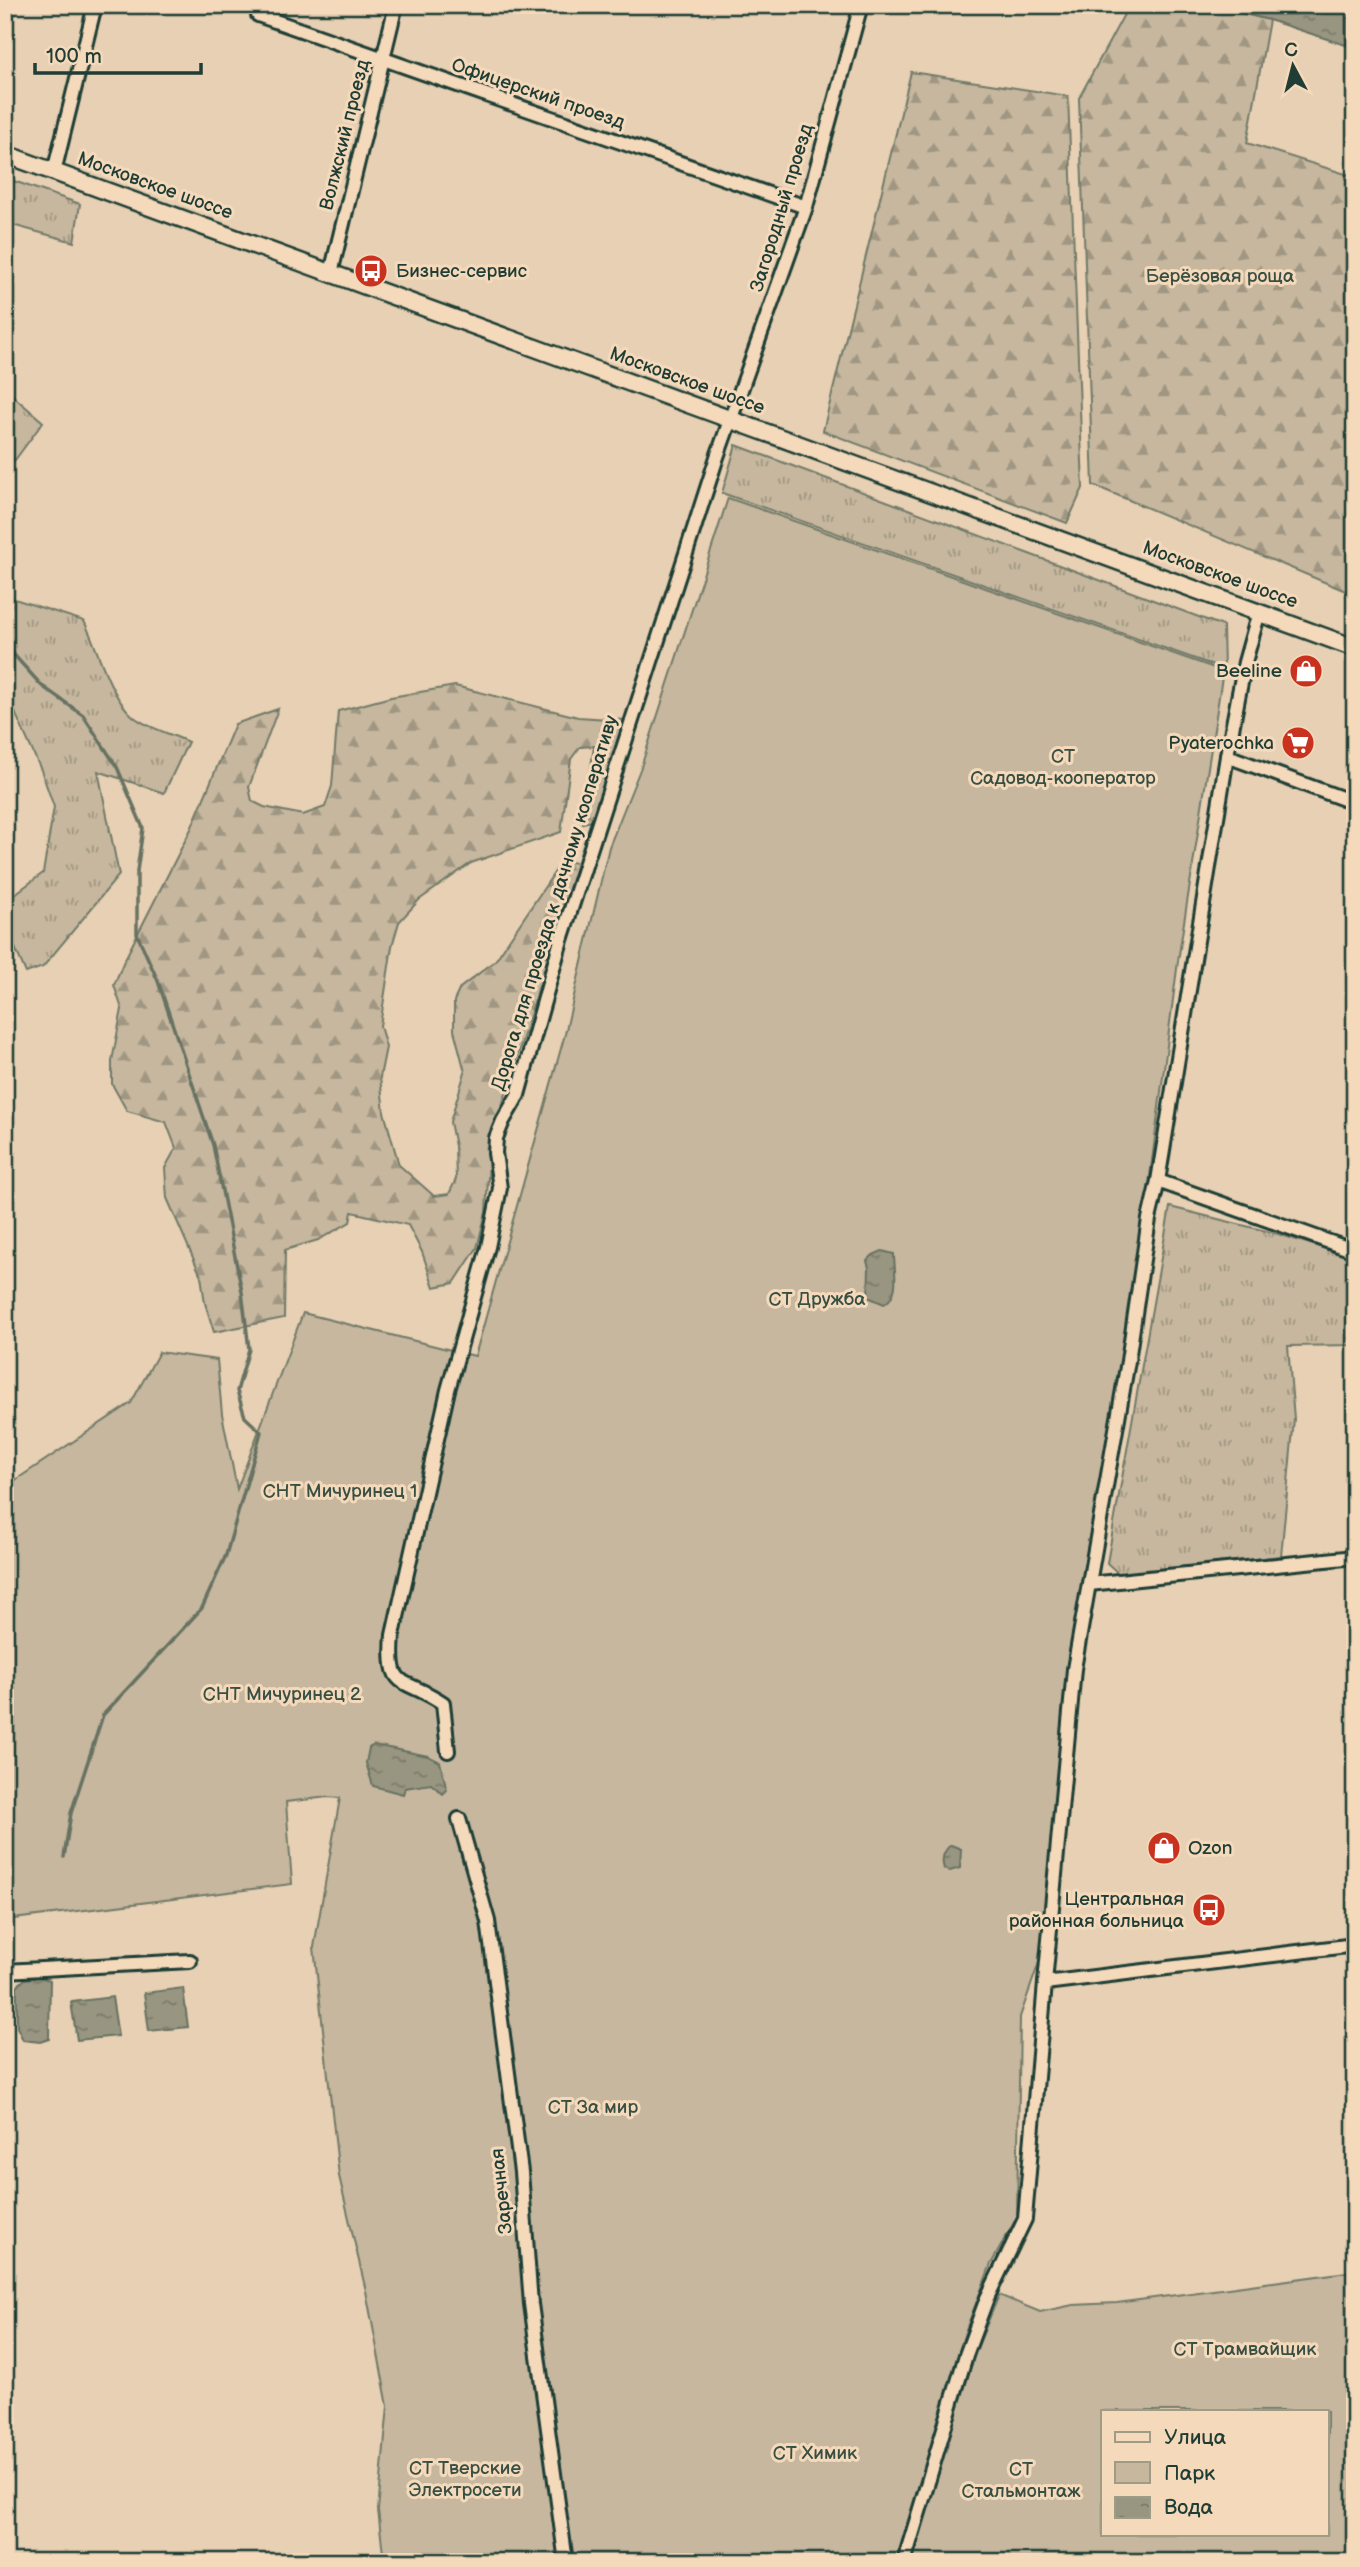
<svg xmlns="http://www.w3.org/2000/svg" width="1360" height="2567" viewBox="0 0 1360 2567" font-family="'Balsamiq Sans',sans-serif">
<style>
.grass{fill:url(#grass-tufts);stroke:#727a69;stroke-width:2}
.forest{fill:url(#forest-firs);stroke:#727a69;stroke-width:2}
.green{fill:#c6b79e;stroke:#727a69;stroke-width:2;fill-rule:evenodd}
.water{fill:url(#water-ripples);stroke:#687262;stroke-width:2}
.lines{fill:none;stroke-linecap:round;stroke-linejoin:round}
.stream{stroke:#687262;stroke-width:3.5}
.minor-casing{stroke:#1f3d34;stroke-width:18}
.major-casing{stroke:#1f3d34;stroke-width:21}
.minor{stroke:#f4d9bb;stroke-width:12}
.major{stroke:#f4d9bb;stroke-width:16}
.labels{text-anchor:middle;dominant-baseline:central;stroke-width:6;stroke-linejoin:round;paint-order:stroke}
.street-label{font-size:19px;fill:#1f3d34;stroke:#f4d9bb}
.poi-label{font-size:19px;fill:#1f3d34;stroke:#f4d9bb;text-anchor:end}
.park-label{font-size:19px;fill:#384f44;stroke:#f4d9bb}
</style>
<defs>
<pattern id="grass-tufts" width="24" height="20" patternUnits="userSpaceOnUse" patternTransform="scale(1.75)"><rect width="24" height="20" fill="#c6b79e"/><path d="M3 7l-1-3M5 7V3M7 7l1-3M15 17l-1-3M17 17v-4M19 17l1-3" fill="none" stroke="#a09682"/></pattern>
<pattern id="forest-firs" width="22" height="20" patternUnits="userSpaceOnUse" patternTransform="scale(1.75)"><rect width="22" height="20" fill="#c6b79e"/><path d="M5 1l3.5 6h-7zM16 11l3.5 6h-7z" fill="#a09682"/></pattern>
<pattern id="water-ripples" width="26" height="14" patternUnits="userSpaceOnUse" patternTransform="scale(1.75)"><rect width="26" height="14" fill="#989580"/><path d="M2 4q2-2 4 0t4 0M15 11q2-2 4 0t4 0" fill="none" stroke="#7b7b6a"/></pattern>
</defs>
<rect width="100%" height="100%" fill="#e7d0b3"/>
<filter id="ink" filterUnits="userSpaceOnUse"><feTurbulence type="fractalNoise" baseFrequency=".0143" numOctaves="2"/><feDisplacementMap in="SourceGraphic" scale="14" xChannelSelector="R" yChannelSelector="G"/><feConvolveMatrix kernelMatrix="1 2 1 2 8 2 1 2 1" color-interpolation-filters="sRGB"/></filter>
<g filter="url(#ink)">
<!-- grass -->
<g class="grass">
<polygon points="5,178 80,204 74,242 5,223"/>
<polygon points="5,389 43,422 15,460 5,464"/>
<polygon points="736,445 1223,626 1224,669 722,493"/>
<path d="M 5,596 L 84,621 C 99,651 109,696 134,717 C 148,728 172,734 188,742 L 164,793 L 98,771 L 119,875 L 43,967 L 26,973 L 12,941 L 11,897 L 43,873 L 54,807 L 41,770 L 9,699 L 5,695 Z"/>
<polygon points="1170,1207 1278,1234 1355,1258 1355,1345 1288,1346 1294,1419 1281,1556 1119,1574 1107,1563"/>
</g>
<!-- forest -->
<g class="forest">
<polygon points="1129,5 1209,5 1269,20 1247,143 1355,177 1355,595 1093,485 1079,98"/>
<polygon points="911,72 1068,96 1083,488 1067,523 823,431"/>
<polygon points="455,686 578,717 624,720 598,810 592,821 583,823 594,746 580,747 571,759 561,832 471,863 419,900 399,922 392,946 380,1026 386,1047 380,1077 384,1112 399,1165 434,1196 449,1194 456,1179 455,1146 450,1122 465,1072 454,1030 454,1001 460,988 495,961 562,861 577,863 490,1145 486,1212 477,1248 454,1283 434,1287 422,1252 408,1225 352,1212 350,1222 318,1240 285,1250 284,1318 214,1332 205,1303 201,1276 167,1198 165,1168 176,1148 166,1122 127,1111 112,1084 112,1061 122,1009 114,985 123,963 191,829 235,724 278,709 249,787 252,801 264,807 303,815 325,807 332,786 338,711 391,697"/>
</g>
<!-- green -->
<g class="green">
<polygon points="728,498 1223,671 1178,961 1122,1391 1074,1661 1052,1925 1020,2017 1017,2217 991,2264 965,2332 896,2562 571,2562 548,2378 538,2380 559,2562 384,2562 378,2510 388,2406 366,2291 339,2176 314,1947 340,1798 328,1797 286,1802 292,1884 5,1920 5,1487 131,1403 159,1352 217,1360 222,1414 237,1489 303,1313 475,1356 565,1034 609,847 641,767"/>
<path d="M 1355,2271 L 1355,2562 L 910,2562 L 977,2348 L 999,2295 L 1040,2312 L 1073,2305 L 1117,2303 ZM 1103,2411 L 1327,2411 L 1327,2534 L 1103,2534 Z"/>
</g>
<!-- water -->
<g class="water">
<polygon points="1209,5 1355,5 1355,48 1269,20"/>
<path d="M 882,1251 L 894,1254 C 894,1270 901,1295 884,1304 L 868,1297 L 869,1268 L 867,1261 L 873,1255 Z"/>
<polygon points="374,1745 428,1756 440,1762 447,1790 443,1794 431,1784 405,1788 403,1794 373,1786 366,1763 369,1748"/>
<path d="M 951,1845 L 961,1849 L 960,1868 L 950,1871 L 944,1869 C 941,1859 943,1851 951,1845 Z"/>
<polygon points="38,1977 50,1980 49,2039 40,2042 23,2040 17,2027 17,1986 25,1979"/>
<polygon points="183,1988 188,2027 149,2031 144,1993"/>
<polygon points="112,1997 118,2036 77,2040 71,2002"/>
</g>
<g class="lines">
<!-- stream -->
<polyline class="stream" points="5,645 42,686 83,715 117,767 143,828 137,871 137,934 158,981 213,1145 242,1292 249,1349 237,1391 245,1417 261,1432 226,1555 202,1608 103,1715 71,1813 64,1857"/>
<defs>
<g id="minor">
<polyline points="258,15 806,207"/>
<polyline points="54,172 95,5"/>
<polyline points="331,273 396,5"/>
<polyline points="1259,612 1245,662 1228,750 1158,1181 1149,1219 1128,1361 1074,1669 1045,1983 1355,1945"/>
<polyline points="1227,756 1355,803"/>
<polyline points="1158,1181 1355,1251"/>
<polyline points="1089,1584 1355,1557"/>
<path d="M 448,1751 L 443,1703 C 403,1676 388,1693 393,1635 L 448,1390 L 488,1247 L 500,1188 L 495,1153 L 496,1138 L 503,1121 L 518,1095 L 561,940 L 689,544 L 717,457 L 806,207 L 861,5"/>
<polyline points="459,1819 488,1921 521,2172 531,2304 566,2562"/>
<polyline points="5,1971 190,1961"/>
<polyline points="904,2562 966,2355 987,2298 1025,2219 1045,1983"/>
</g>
<polyline id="major" points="5,154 1355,648"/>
</defs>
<!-- minor casing -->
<use href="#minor" class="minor-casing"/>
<!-- major casing -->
<use href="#major" class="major-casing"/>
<!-- minor -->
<use href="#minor" class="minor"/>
<!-- major -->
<use href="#major" class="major"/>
</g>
</g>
<!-- icons -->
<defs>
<symbol id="bus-disc" viewBox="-11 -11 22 22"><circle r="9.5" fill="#c8321e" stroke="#f4d9bb"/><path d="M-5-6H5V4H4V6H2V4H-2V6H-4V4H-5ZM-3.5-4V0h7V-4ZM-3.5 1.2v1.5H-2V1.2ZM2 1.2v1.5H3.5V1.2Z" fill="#fff"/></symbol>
<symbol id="shop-disc" viewBox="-11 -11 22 22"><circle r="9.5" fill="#c8321e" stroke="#f4d9bb"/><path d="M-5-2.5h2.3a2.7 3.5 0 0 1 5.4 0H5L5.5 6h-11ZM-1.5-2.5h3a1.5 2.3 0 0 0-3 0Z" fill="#fff"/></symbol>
<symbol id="supermarket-disc" viewBox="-11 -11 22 22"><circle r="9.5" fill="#c8321e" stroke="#f4d9bb"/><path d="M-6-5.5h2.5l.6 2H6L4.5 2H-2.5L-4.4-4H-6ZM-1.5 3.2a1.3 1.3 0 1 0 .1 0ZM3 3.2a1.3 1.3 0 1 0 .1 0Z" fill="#fff"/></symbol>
</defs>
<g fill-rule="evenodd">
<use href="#bus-disc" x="352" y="252" width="38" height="38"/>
<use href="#shop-disc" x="1287" y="652" width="38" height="38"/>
<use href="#supermarket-disc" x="1279" y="724" width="38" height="38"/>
<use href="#shop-disc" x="1145" y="1829" width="38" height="38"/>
<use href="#bus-disc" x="1190" y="1891" width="38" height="38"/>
</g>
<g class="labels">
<!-- street labels -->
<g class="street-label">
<text transform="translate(538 94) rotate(19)">Офицерский проезд</text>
<text transform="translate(345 135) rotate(-76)">Волжский проезд</text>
<text transform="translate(155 186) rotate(20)">Московское шоссе</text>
<text transform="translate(782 208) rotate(-73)">Загородный проезд</text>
<text transform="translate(687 381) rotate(20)">Московское шоссе</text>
<text transform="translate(1220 575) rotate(20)">Московское шоссе</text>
<text transform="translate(555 903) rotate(-73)">Дорога для проезда к дачному кооперативу</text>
<text transform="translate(502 2191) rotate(-96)">Заречная</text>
</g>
<!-- poi labels -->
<g class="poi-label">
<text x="396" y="271" text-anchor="start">Бизнес-сервис</text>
<text x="1282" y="671">Beeline</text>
<text x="1274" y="743">Pyaterochka</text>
<text x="1188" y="1848" text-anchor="start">Ozon</text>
<text x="1184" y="1899">Центральная<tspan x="1184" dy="22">районная больница</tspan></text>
</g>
<!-- park labels -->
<g class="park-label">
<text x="1220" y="276">Берёзовая роща</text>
<text x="1063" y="756">СТ<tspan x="1063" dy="22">Садовод-кооператор</tspan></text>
<text x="817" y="1299">СТ Дружба</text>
<text x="340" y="1491">СНТ Мичуринец 1</text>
<text x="282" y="1694">СНТ Мичуринец 2</text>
<text x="593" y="2107">СТ За мир</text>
<text x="1245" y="2349">СТ Трамвайщик</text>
<text x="815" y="2453">СТ Химик</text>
<text x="465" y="2468">СТ Тверские<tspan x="465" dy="22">Электросети</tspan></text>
<text x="1021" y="2469">СТ<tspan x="1021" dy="22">Стальмонтаж</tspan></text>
</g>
</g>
<!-- margin -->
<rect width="1360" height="2567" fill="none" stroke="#f4d9bb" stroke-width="28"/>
<rect x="14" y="14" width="1332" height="2539" fill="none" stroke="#1f3d34" stroke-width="2.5" filter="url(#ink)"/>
<!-- legend -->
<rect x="1101" y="2410" width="228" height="126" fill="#f4d9bb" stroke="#9f9b85" stroke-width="2"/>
<rect x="1115" y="2432" width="35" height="10" fill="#f4d9bb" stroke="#9f9b85" stroke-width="2"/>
<text x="1164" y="2444" font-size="21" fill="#1f3d34">Улица</text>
<rect x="1115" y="2462" width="35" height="21" fill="#c6b79e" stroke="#9f9b85" stroke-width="2"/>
<text x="1164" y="2480" font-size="21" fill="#1f3d34">Парк</text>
<rect x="1115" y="2497" width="35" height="21" fill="url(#water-ripples)" stroke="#9f9b85" stroke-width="2"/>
<text x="1164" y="2514" font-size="21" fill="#1f3d34">Вода</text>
<!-- north arrow -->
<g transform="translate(1293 66) rotate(353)" stroke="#f4d9bb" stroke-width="5" paint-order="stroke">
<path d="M0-5L12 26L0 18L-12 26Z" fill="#1f3d34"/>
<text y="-10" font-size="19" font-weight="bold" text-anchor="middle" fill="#1f3d34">С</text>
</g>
<!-- scale -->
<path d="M35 63v10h166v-10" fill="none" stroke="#1f3d34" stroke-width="3.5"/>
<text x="46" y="63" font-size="21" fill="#1f3d34" stroke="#f4d9bb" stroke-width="5" paint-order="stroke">100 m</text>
</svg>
